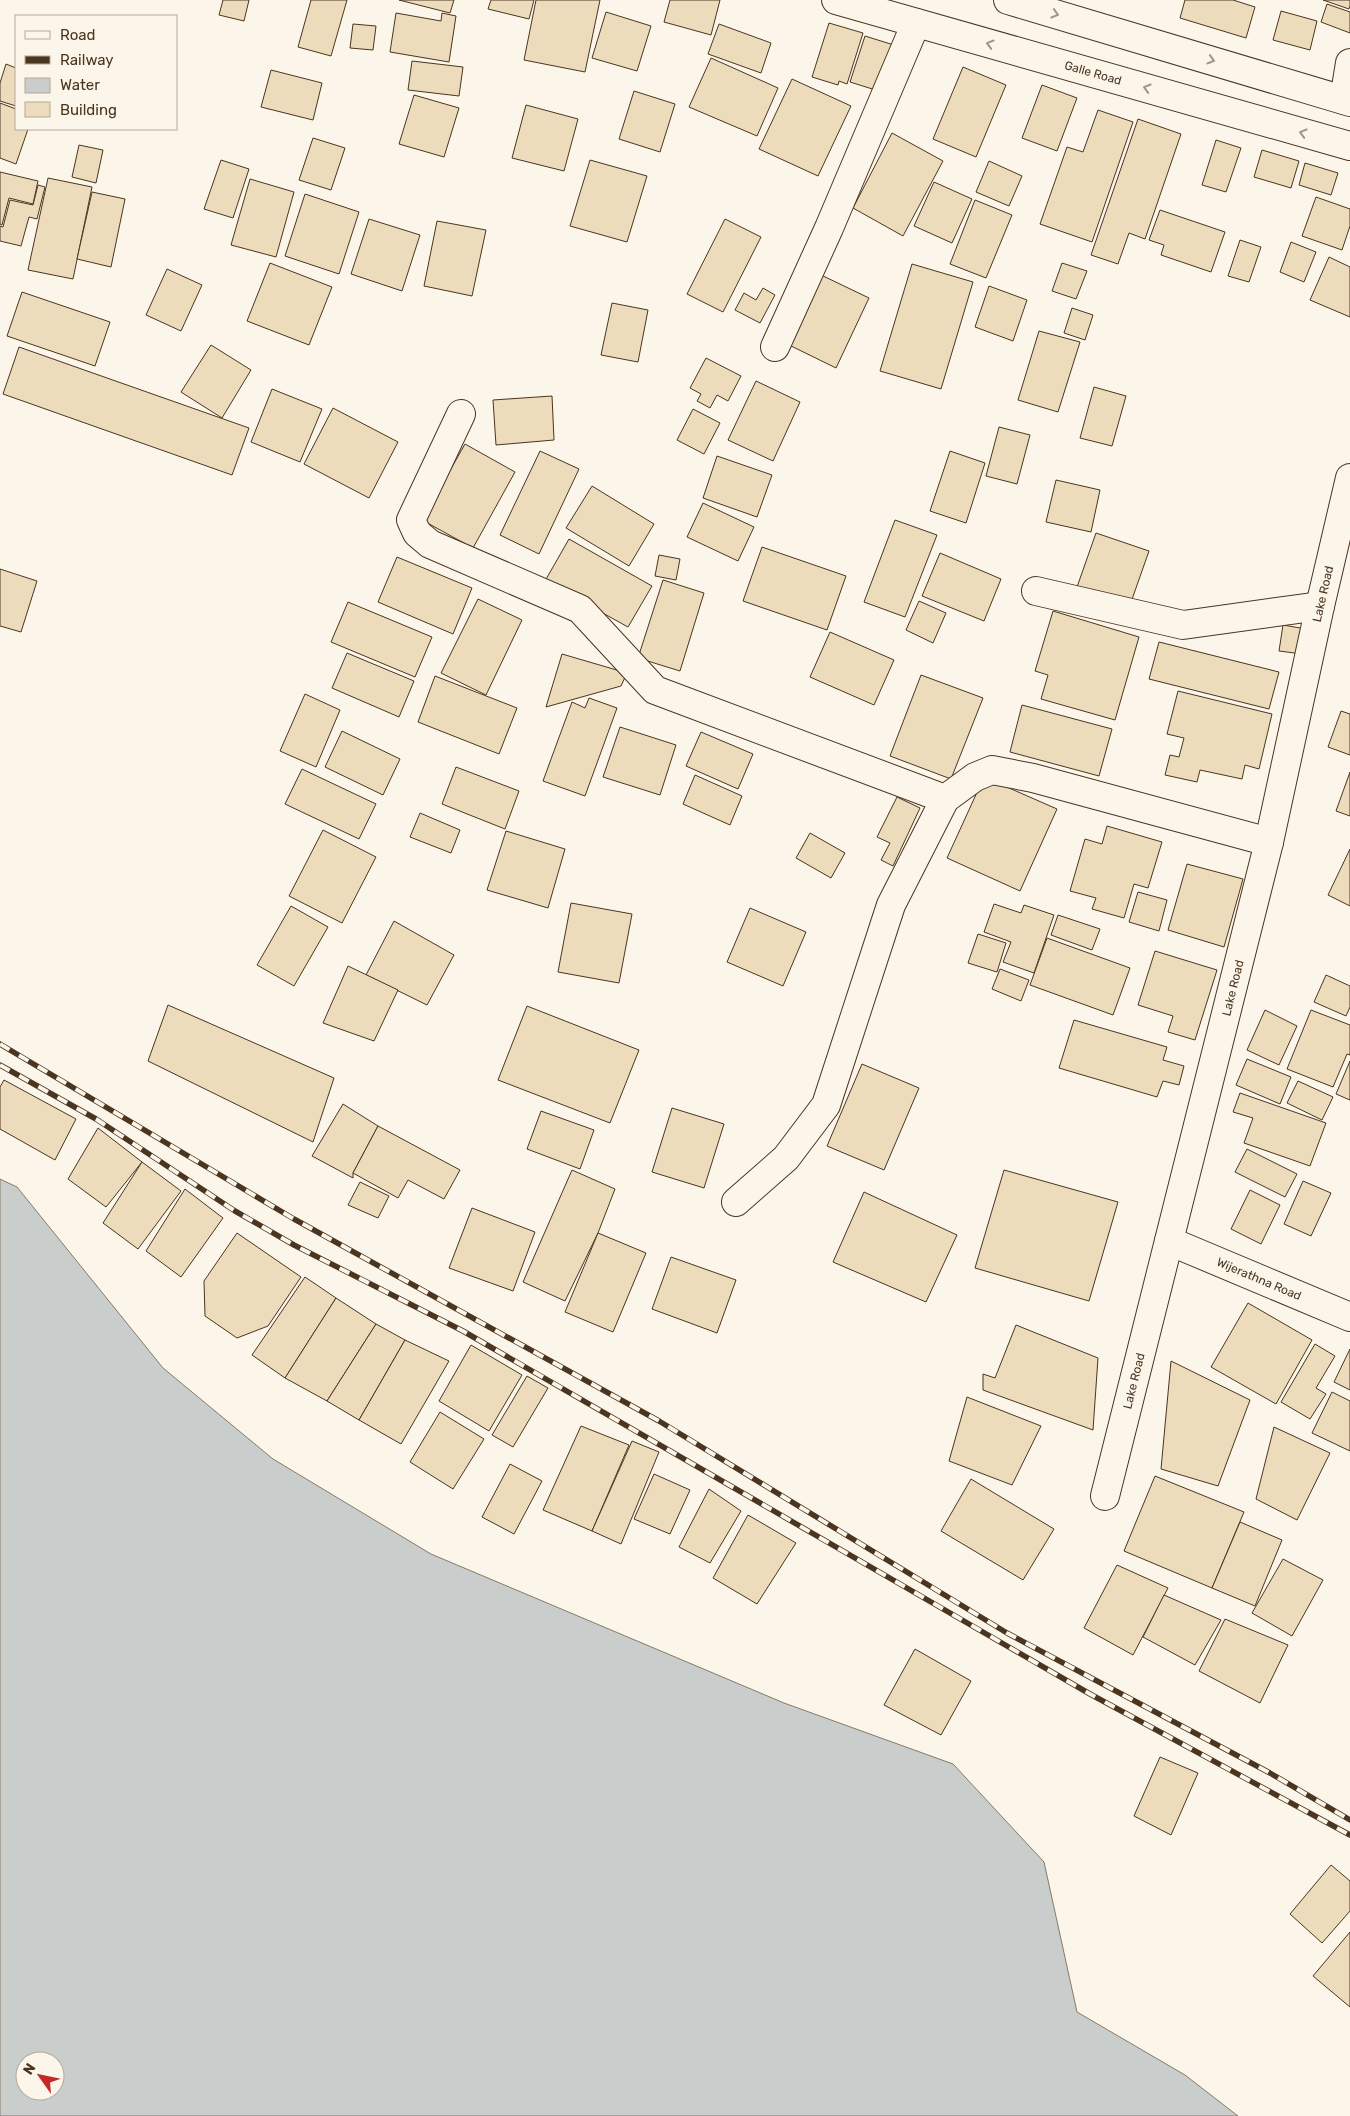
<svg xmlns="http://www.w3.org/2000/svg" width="1350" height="2116" viewBox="0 0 1350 2116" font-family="Rubik,sans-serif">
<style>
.water{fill:#c9cecd;stroke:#887966;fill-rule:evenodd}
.building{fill:#ecdcbc;stroke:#4a3520}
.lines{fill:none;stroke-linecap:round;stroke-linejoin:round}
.street-casing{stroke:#4a3520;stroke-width:30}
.highway-casing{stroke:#4a3520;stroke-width:30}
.street{stroke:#fbf6e9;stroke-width:28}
.highway{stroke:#fbf6e9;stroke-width:28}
.rail-casing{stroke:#4a3520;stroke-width:5.5}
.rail{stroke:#fbf6e9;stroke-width:4;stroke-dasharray:11;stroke-linecap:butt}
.oneway{stroke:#a29684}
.labels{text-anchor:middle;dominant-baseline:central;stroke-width:4;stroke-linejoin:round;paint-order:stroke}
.street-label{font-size:12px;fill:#4a3520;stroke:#fbf6e9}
</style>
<rect width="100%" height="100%" fill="#fbf6e9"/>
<!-- water -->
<path class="water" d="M 0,1179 L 17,1187 L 163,1368 L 273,1459 L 431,1554 L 784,1703 L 953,1764 L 1044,1862 L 1077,2012 L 1185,2075 L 1238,2116 L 0,2116 ZM 25,2061 L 55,2061 L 55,2091 L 25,2091 Z"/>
<!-- building -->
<g class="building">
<polygon points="223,0 249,0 244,21 219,15"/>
<polygon points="311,0 347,0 331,56 298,47"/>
<polygon points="399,0 454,0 450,13"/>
<polygon points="491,0 534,0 529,19 488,9"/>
<polygon points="536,0 600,0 585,72 524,60"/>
<polygon points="670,0 720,0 711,35 664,22"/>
<polygon points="1185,0 1233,0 1255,7 1246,38 1180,18"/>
<polygon points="1323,0 1350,0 1350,6 1349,9"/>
<polygon points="1327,4 1350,12 1350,33 1321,22"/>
<polygon points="1281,11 1317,21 1310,50 1273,40"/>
<polygon points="606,12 651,26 637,71 592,58"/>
<polygon points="396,13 441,21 442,13 456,16 449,62 390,52"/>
<polygon points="829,23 863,33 847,84 839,81 838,85 812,77"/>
<polygon points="353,24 376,26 373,50 350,48"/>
<polygon points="719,24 771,43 761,73 708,54"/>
<polygon points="865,36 897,46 882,92 850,82"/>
<polygon points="711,58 778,88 757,136 689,107"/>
<polygon points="412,61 463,67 459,96 408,90"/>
<polygon points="6,64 16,68 16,106 0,101 0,83"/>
<polygon points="963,67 1006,85 976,157 933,139"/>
<polygon points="271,70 322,83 313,120 261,107"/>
<polygon points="792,79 851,106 818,176 759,149"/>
<polygon points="1042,85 1077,98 1057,151 1022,138"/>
<polygon points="634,91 675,104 660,152 619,139"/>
<polygon points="414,95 459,108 444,157 399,144"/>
<polygon points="0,103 16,109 16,129 28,129 16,164 0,158"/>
<polygon points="526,105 578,119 564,171 512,158"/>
<polygon points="1098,110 1133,122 1092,242 1040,224 1067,147 1083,152"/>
<polygon points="1138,119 1181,134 1145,239 1129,233 1118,264 1091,255"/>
<polygon points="892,133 943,161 903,236 853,208"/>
<polygon points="313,138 345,148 331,190 299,180"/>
<polygon points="1216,140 1241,148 1226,192 1202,185"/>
<polygon points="79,145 103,150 96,183 72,177"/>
<polygon points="1262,150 1299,161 1291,188 1254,177"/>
<polygon points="221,160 249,169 233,218 204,209"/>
<polygon points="590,160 647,176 627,242 570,226"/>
<polygon points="989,161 1022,176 1009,206 976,192"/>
<polygon points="1305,163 1338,173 1331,195 1299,185"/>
<polygon points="0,172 38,181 33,204 9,198 2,225 0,224"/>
<polygon points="48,178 92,187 73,279 28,270"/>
<polygon points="250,179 294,192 276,257 231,245"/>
<polygon points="934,182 972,199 952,243 914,226"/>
<polygon points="38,185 45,187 37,219 29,217 21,246 0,241 0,226 3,227 10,200 33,205"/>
<polygon points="92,192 125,199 111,267 77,259"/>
<polygon points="305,194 359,212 339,274 285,256"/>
<polygon points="1316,197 1350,209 1350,226 1342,250 1302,236"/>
<polygon points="975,200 1012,215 986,278 950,264"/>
<polygon points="1160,210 1225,232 1211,272 1161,255 1164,245 1149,240"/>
<polygon points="369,219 420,235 402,291 351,274"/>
<polygon points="725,219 761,237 723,312 687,294"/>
<polygon points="437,221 486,230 472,296 424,286"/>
<polygon points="1240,240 1261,247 1249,282 1228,276"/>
<polygon points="1291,242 1316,252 1304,282 1280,272"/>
<polygon points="1329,257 1350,267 1350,317 1310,300"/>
<polygon points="270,263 332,287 309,345 247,321"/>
<polygon points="1062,263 1087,271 1076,299 1052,291"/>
<polygon points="912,264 973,282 941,389 880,371"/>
<polygon points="167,269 202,285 181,331 146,315"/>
<polygon points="819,274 869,298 836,368 785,343"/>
<polygon points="989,286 1027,300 1013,341 975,327"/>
<polygon points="763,288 775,295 760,323 735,310 744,293 756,300"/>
<polygon points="22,292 110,322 95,366 7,336"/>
<polygon points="612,303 648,310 638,362 601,355"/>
<polygon points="1072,308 1093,315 1085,340 1064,333"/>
<polygon points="1039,331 1080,342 1058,412 1018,400"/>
<polygon points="211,345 251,370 222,418 181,392"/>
<polygon points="19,347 249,428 232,475 3,394"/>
<polygon points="706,358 741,376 728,401 717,395 710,408 697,401 701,394 690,388"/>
<polygon points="756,381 800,402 773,461 728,440"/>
<polygon points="1094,387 1126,396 1112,446 1080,438"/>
<polygon points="272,389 322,409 300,462 251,442"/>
<polygon points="552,396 554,440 496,445 493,400"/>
<polygon points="333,408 398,442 369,498 304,464"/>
<polygon points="693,409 720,423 704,454 677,440"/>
<polygon points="999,427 1030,435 1017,484 986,476"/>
<polygon points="465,444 515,472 473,548 422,520"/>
<polygon points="540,451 579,469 539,554 500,535"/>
<polygon points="950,451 985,463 966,523 930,511"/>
<polygon points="717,456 772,475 757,517 703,498"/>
<polygon points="1056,480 1100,490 1091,532 1046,522"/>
<polygon points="592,486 654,524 629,566 566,528"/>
<polygon points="703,503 754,527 738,561 687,537"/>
<polygon points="895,520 937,535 905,617 864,602"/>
<polygon points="1096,533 1149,551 1130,605 1077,587"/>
<polygon points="569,539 652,586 628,627 545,581"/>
<polygon points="762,547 846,576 827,630 743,601"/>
<polygon points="940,553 1001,579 984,621 922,596"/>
<polygon points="659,555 680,559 676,580 655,576"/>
<polygon points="397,557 472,588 453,634 378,602"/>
<polygon points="0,569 37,581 21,632 0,626"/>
<polygon points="663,580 704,593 680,671 638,658"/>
<polygon points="478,599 522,620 486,695 441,673"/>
<polygon points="919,601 946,613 933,643 906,630"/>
<polygon points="348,602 432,637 415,677 331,642"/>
<polygon points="1053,611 1139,637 1115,720 1041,699 1048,675 1035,671"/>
<polygon points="1283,625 1306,629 1302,654 1279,651"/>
<polygon points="830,632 894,660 874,705 810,677"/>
<polygon points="1159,642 1279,672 1269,709 1149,679"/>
<polygon points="347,653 414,681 399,717 332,688"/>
<polygon points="562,654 627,673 621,686 546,707"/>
<polygon points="921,675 983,698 951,779 890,756"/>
<polygon points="435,676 517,708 499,754 418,722"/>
<polygon points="1178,691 1272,714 1259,769 1245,765 1242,779 1200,770 1197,782 1165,775 1170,755 1179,757 1184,738 1167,734"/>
<polygon points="305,694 340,710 316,767 280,751"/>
<polygon points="589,698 617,708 585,796 543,781 572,702 585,708"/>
<polygon points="1022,705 1112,729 1099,776 1010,752"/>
<polygon points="1341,711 1350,714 1350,755 1328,747"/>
<polygon points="620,727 676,745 660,795 603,777"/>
<polygon points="342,731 400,759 383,795 325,767"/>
<polygon points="701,732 753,754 738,789 686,766"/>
<polygon points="456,767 519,791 505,829 442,804"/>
<polygon points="302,769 376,804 359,839 285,804"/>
<polygon points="1350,772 1350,816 1336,811"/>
<polygon points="695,775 742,796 730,825 683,804"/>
<polygon points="984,777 1057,809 1020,891 947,858"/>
<polygon points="897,797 920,808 893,866 881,860 890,843 877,837"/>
<polygon points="420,813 460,830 451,853 410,837"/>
<polygon points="1107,826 1162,842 1148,888 1134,884 1124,918 1092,909 1096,898 1070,891 1085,839 1102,844"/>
<polygon points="323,830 376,857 342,923 289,896"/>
<polygon points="506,831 565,849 548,908 487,890"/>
<polygon points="810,833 845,853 831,878 796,858"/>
<polygon points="1350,849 1350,906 1328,895"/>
<polygon points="1187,864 1243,879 1224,947 1168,930"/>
<polygon points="1138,892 1167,900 1159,931 1129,922"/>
<polygon points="571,903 632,914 619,983 558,972"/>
<polygon points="994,904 1021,913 1024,905 1054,915 1034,973 1003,962 1011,942 984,932"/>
<polygon points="291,906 328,927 294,986 257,965"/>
<polygon points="750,908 806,932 783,986 727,962"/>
<polygon points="1058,915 1100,929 1092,950 1051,935"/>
<polygon points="394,921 454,955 427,1005 366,975"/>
<polygon points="978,934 1006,943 997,972 968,963"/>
<polygon points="1047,938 1130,968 1113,1015 1030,985"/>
<polygon points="1155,951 1217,970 1195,1040 1168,1032 1173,1016 1138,1005"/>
<polygon points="348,966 398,990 374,1041 323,1023"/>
<polygon points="1000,969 1029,980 1021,1001 992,989"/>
<polygon points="1326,975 1350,986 1350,1007 1346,1016 1314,1002"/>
<polygon points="168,1005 334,1078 313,1142 148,1061"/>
<polygon points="527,1006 639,1050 610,1123 498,1080"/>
<polygon points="1265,1010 1297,1026 1279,1065 1247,1050"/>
<polygon points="1311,1010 1350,1025 1350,1055 1347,1054 1333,1087 1287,1069"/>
<polygon points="1074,1020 1167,1047 1163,1060 1184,1066 1179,1085 1163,1081 1157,1097 1059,1068"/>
<polygon points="1247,1059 1291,1077 1280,1104 1236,1085"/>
<polygon points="1350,1061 1350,1100 1336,1094"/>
<polygon points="862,1064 919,1088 884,1170 827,1146"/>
<polygon points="4,1080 76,1119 55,1160 0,1129 0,1087"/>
<polygon points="1298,1081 1333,1097 1322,1120 1287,1103"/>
<polygon points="1240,1093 1326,1123 1310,1166 1244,1143 1253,1118 1233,1112"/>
<polygon points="343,1104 378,1126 353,1173 353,1178 312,1156"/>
<polygon points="672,1108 724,1124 704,1188 652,1172"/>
<polygon points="541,1111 594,1130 580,1169 527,1149"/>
<polygon points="378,1126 460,1170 444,1199 408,1180 398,1198 353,1173"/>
<polygon points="98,1128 142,1162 106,1207 68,1179"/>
<polygon points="1247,1149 1297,1174 1285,1197 1235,1172"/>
<polygon points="142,1162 181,1191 138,1249 103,1223"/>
<polygon points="572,1170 615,1189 598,1233 565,1301 523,1282"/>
<polygon points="1004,1170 1118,1202 1089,1301 975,1268"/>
<polygon points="1303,1181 1331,1193 1311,1236 1284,1224"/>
<polygon points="360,1182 389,1196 378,1218 348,1205"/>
<polygon points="185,1189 223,1218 181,1277 146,1251"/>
<polygon points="1250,1190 1280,1205 1261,1244 1231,1229"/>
<polygon points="864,1192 957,1235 926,1302 833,1262"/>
<polygon points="472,1208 535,1232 513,1291 449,1268"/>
<polygon points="237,1233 301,1277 268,1326 237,1338 205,1316 204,1281"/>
<polygon points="598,1233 646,1253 613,1332 565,1312"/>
<polygon points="671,1257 736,1280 717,1333 652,1309"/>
<polygon points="305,1277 336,1298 285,1378 252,1355"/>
<polygon points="336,1298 376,1324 327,1401 285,1378"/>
<polygon points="1248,1303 1312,1340 1276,1404 1211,1367"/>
<polygon points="376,1324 405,1340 359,1420 327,1401"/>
<polygon points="1016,1325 1098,1358 1093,1430 983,1390 983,1374 995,1378"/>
<polygon points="405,1340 449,1361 401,1444 359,1420"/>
<polygon points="1315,1344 1335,1356 1316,1388 1326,1394 1310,1419 1281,1402"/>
<polygon points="471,1345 522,1375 489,1431 439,1401"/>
<polygon points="1350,1349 1350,1390 1334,1382"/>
<polygon points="1171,1361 1250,1400 1218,1486 1161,1469"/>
<polygon points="527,1376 548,1388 513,1447 492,1435"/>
<polygon points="1332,1392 1350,1401 1350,1451 1312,1433"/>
<polygon points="967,1397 1041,1426 1012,1485 949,1461"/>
<polygon points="440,1412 484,1439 453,1489 410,1462"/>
<polygon points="581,1426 629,1445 592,1531 543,1510"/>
<polygon points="1274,1427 1330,1453 1297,1520 1256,1499"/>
<polygon points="632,1441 659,1452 621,1544 592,1531"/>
<polygon points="510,1464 542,1481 514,1534 482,1517"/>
<polygon points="654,1474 690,1490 670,1534 634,1519"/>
<polygon points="1155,1476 1244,1512 1212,1588 1124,1551"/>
<polygon points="971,1479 1054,1529 1023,1580 941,1531"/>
<polygon points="709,1489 741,1511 710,1563 679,1547"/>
<polygon points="748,1515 796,1543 757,1604 713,1578"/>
<polygon points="1240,1522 1282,1540 1255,1606 1212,1588"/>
<polygon points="1283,1559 1323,1580 1292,1636 1252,1613"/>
<polygon points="1117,1565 1168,1588 1133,1655 1084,1628"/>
<polygon points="1164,1595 1221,1620 1195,1665 1143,1637"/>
<polygon points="1225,1619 1288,1645 1260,1703 1199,1671"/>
<polygon points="915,1649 971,1681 941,1735 884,1705"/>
<polygon points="1160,1757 1198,1773 1171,1835 1134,1816"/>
<polygon points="1331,1865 1350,1881 1350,1911 1322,1943 1290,1914"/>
<polygon points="1350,1932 1350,2007 1313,1976"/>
</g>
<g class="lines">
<defs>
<g id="street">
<polyline points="1344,100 1350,63"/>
<polyline points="775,347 829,228 916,23"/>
<polyline points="461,414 411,520 417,533 430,544 580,609 655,690 945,799"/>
<polyline points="1036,591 1183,625 1320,606"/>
<polyline points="736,1202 786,1158 826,1105 891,905 945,799 975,777 992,770 1033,778 1269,842"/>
<polyline points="1169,1241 1350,1317"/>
<polyline points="1105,1496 1269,842 1320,606 1350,478"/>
</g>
<g id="highway">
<polyline points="836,0 1350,146"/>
<polyline points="1008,0 1350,102"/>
</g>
</defs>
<!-- street casing -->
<use href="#street" class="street-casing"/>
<!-- highway casing -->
<use href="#highway" class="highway-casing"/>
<!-- street -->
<use href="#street" class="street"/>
<!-- highway -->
<use href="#highway" class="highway"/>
<defs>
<g id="rail">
<polyline points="0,1044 294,1219 659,1421 1007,1633 1270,1773 1350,1820"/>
<polyline points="0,1065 96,1119 235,1211 294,1245 463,1331 1090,1694 1350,1835"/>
</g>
</defs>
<!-- rail casing -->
<use href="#rail" class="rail-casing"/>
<!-- rail -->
<use href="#rail" class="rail"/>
</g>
<!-- one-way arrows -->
<defs><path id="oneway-chevron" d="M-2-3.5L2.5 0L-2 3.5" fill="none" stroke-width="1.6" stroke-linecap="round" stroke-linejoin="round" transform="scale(1.25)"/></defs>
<g class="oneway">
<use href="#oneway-chevron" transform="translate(1055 14) rotate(17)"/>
<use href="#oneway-chevron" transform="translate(990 44) rotate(-164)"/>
<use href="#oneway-chevron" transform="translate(1211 60) rotate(17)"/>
<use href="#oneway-chevron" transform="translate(1147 88) rotate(-164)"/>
<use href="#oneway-chevron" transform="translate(1303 133) rotate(-164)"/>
</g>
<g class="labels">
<!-- street labels -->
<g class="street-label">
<text transform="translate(1093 73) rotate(16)">Galle Road</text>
<text transform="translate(1323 594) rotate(-77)">Lake Road</text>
<text transform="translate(1233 988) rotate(-76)">Lake Road</text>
<text transform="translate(1259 1279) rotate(23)">Wijerathna Road</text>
<text transform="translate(1134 1381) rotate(-76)">Lake Road</text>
</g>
</g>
<!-- legend -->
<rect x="15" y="15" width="162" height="115" fill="#fbf6e9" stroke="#b4a999"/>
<rect x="25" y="31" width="25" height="8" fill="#fbf6e9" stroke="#b4a999"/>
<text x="60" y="40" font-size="15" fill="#4a3520">Road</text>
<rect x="25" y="56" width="25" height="8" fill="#4a3520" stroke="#b4a999"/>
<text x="60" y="65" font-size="15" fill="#4a3520">Railway</text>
<rect x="25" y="78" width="25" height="15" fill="#c9cecd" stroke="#b4a999"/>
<text x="60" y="90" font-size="15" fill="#4a3520">Water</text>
<rect x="25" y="102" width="25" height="15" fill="#ecdcbc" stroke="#b4a999"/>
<text x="60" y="115" font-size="15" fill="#4a3520">Building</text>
<!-- north arrow -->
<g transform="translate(40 2076) rotate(303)"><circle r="24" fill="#fbf6e9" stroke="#b4a999"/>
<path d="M0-4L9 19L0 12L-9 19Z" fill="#c62828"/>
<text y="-8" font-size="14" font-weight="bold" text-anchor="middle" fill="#4a3520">N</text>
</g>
</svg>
